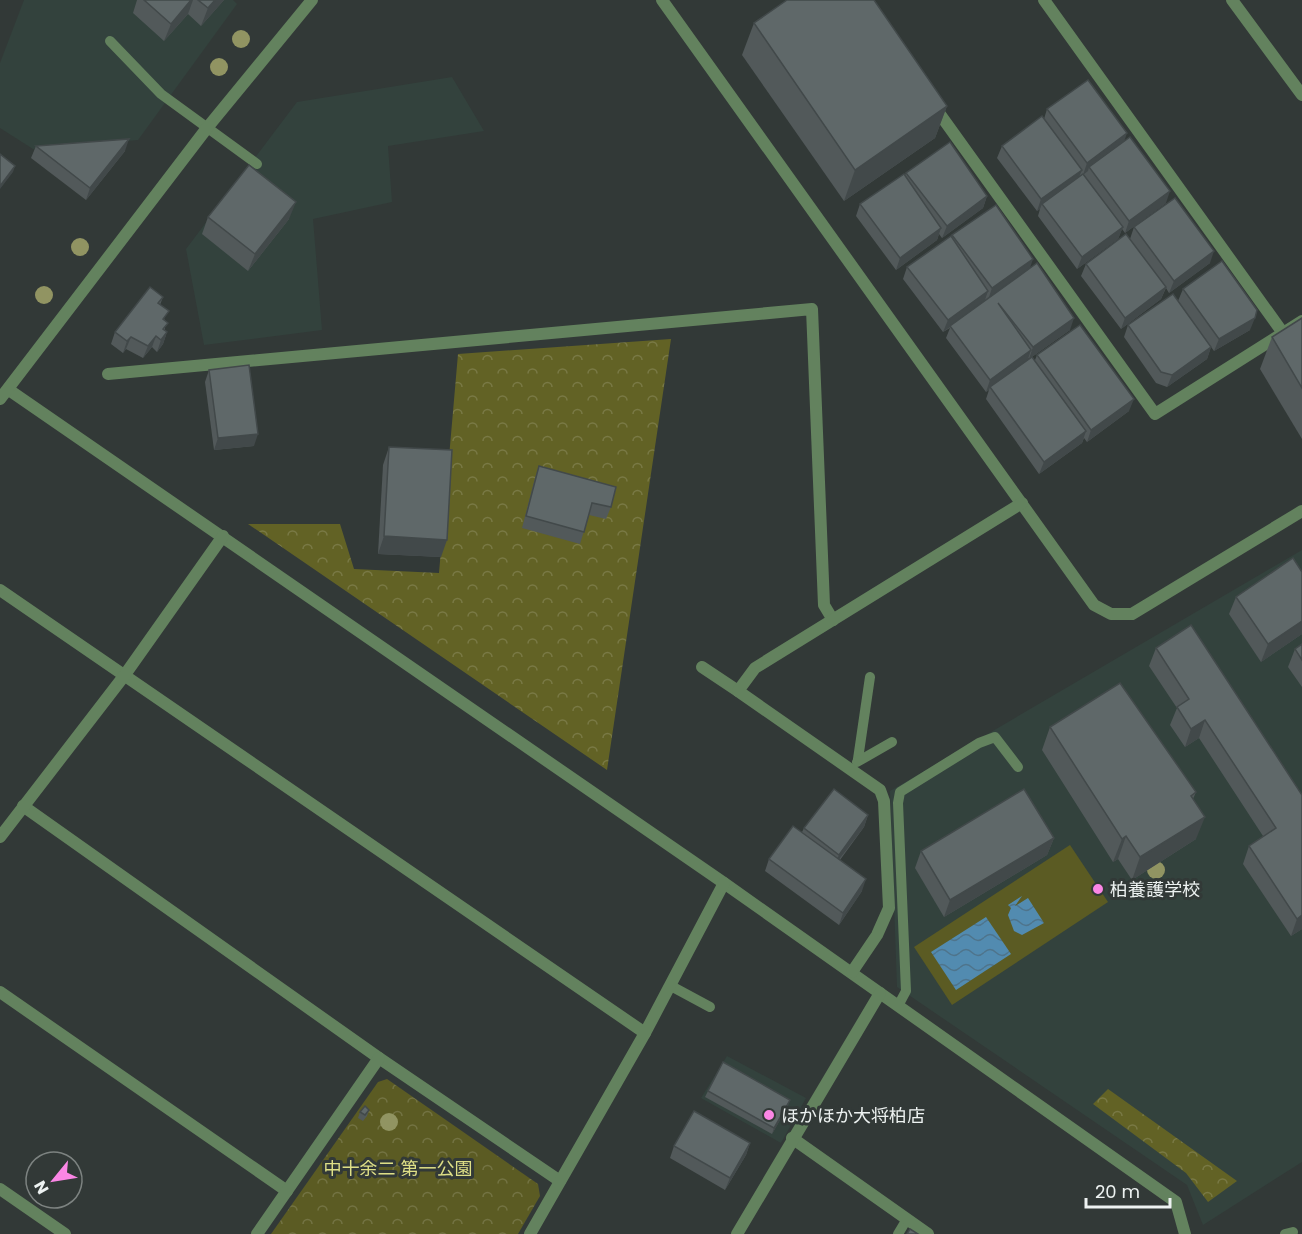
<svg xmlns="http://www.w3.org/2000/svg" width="1302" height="1234" viewBox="0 0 1302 1234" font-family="Poppins,'Noto Sans JP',sans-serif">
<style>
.built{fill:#33423d}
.forest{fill:url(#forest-crowns)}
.park{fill:url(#park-crowns)}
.garden{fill:#5b5b23}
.water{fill:url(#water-waves)}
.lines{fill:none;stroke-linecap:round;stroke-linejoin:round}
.service{stroke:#63825e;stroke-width:10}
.minor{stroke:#63825e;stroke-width:12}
.tertiary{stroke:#63825e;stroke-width:12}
.tree{fill:#919462}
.wall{fill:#52595a}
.shaded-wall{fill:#42494a}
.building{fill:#5f6869;stroke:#42494a;stroke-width:1.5}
.poi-dot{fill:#fb86e5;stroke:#323937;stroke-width:2}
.labels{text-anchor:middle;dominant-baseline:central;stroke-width:6;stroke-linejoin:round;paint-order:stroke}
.poi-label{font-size:18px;fill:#edf2f1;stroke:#323937;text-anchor:start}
.park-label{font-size:18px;fill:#dedf86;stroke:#323937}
</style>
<defs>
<pattern id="forest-crowns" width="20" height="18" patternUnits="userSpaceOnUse" patternTransform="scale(1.5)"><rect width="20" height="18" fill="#626225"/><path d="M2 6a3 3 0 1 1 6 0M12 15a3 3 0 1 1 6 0" fill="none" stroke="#797945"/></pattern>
<pattern id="park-crowns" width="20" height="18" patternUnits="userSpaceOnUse" patternTransform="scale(1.5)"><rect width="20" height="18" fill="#5b5b23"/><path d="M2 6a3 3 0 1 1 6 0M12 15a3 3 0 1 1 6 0" fill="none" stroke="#737343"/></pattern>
<pattern id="water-waves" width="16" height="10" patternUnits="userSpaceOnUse" patternTransform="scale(1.5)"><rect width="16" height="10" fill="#528bb0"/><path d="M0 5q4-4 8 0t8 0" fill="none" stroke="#4e748c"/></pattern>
</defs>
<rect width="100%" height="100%" fill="#323937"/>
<!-- built -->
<g class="built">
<polygon points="24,0 233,0 237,4 138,140 33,149 0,128 0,63"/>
<polygon points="452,77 484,131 388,146 392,202 313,219 322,330 204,345 186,249 297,102"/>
<polygon points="1302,550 1302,1162 1203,1225 1187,1185 897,987 890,791"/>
<polygon points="727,1056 806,1098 781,1143 701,1098"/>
</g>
<!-- forest -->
<g class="forest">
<polygon points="671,339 607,770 248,524 340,524 354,569 439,573 458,354"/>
<polygon points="1108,1089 1237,1181 1208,1202 1186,1173 1093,1104"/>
</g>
<!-- park -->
<polygon class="park" points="387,1079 538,1184 540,1196 518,1234 271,1234 378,1082"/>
<!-- garden -->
<polygon class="garden" points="1070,845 1108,902 952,1005 914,947"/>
<!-- water -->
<g class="water">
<polygon points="1022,896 1015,906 1028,898 1044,923 1022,935 1014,931 1008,915 1011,908 1008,905"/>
<polygon points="986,917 1011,954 956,990 931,952"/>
</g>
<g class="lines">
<!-- service -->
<g class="service">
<polyline points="110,41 161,94 257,164"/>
<polyline points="858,759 870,677"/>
<polyline points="857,762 892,742"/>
<polyline points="671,986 710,1007"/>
<polyline points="898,1006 906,991 898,803 900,792 979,743 995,737 1018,767"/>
<polyline points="898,1234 907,1219"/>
<polyline points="1285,1234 1293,1232"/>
</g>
<!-- minor -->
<g class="minor">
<polyline points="662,0 1094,605 1111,614 1132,614 1302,511"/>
<polyline points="1044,0 1283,333"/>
<polyline points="1232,0 1302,95"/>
<polyline points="934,106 1155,414 1302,321"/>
<polyline points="108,374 812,309 824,605 833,620"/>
<polyline points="9,390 724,883 1176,1202 1185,1234"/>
<polyline points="0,590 645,1033"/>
<polyline points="702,667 738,691"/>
<polyline points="23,806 379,1058 560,1181"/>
<polyline points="0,837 124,676 223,536"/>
<polyline points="852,972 877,935 889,908 884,801 880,790 738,691 755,668 1022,503"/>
<polyline points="0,992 287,1191"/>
<polyline points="792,1138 928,1234"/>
<polyline points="0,1189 65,1234"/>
<polyline points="257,1234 379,1058"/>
<polyline points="530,1234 645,1033 724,883"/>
<polyline points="737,1234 880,993"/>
</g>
<!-- tertiary -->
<polyline class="tertiary" points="0,399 207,128 312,0"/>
</g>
<!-- trees -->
<g class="tree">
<circle cx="241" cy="39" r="9"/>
<circle cx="219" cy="67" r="9"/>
<circle cx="80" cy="247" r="9"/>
<circle cx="44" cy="295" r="9"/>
<circle cx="1156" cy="870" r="9"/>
<circle cx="389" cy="1122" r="9"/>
</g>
<!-- wall -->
<g class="wall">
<polygon points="137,0 224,0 201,26 188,14 164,41 133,13"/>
<polygon points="754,23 947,106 935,138 844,201 742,55"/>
<polygon points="1047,109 1125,141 1166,203 1125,233 1122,229 1118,239 1077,269 1038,216 1040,209 1037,211 997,158 1002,146 1044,119"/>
<polygon points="36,146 125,151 86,200 31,158"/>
<polygon points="906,173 987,196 983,208 942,238 939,234 937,240 896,270 856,216 860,204 905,175"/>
<polygon points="208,217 289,219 248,271 202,234"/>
<polygon points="1134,227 1210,263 1169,293 1166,288 1161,299 1121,329 1081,276 1086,264 1130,239"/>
<polygon points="952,235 1029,269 1070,330 1029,359 1028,358 1027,361 1035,360 1037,355 1129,411 1087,442 1084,438 1082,443 1039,474 986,399 989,390 986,392 946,338 950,328 943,332 903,279 907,267 951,237"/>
<polygon points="1183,289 1250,330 1214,351 1178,301"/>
<polygon points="163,297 160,305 165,321 165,330 167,332 163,344 157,352 152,347 143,358 126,349 123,353 111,344 115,332"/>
<polygon points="1302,318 1302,439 1260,369 1272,337"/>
<polygon points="1128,325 1211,347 1207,359 1167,387 1156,383 1124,337"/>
<polygon points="209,370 254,446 214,450 205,382"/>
<polygon points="389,447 441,557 378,554 383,465"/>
<polygon points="539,466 611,507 606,519 589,515 580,544 522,528 535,478"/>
<polygon points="1302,572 1302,634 1261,662 1229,614 1236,597"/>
<polygon points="1302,644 1302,687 1288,667 1295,649"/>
<polygon points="1156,648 1302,795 1302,929 1291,936 1243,864 1249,846 1263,836 1199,738 1185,747 1170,725 1177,708 1149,666"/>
<polygon points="1050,727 1196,792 1193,799 1196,839 1132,880 1118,859 1113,862 1042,750"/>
<polygon points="868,815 864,827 840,860 862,891 839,925 765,871 769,859 802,832 804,828"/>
<polygon points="1054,838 1047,855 944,917 915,868 921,851"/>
<polygon points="708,1091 788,1106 772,1134 705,1097"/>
<polygon points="369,1110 367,1116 363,1121 358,1118 360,1112"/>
<polygon points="750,1143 746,1155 725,1190 670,1158 674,1146"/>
</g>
<!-- shaded-wall -->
<g class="shaded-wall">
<polygon points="191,0 193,0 188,14 164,41 171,24"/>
<polygon points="215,0 224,0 201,26 208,8"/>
<polygon points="947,106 935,138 844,201 855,170"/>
<polygon points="1127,133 1123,145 1089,167 1088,171 1083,175 1087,163"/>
<polygon points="129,139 125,151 86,200 90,188"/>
<polygon points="15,166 13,172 0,189 0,186"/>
<polygon points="1082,170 1077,182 1042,204 1040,209 1037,211 1041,199"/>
<polygon points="1170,191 1166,203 1125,233 1129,221"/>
<polygon points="987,196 983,208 942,238 947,226"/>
<polygon points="296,202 289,219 248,271 255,254"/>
<polygon points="1123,227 1118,239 1077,269 1082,257"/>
<polygon points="941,228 937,240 896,270 900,258"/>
<polygon points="1214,251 1210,263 1169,293 1174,281"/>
<polygon points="1033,259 1029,271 988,300 992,288"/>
<polygon points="1166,287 1161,299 1121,329 1125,318"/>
<polygon points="988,291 984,303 943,332 948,320"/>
<polygon points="1074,318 1070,330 1029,359 1033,347"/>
<polygon points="1255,318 1250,330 1214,351 1219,339"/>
<polygon points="167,332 163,344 157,352 161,340"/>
<polygon points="156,336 152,347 143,358 148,346"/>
<polygon points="131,337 126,349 123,353 127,341"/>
<polygon points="1211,347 1207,359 1167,387 1172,375"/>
<polygon points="1031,350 1027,362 990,387 989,390 986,392 990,380"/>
<polygon points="1134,399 1129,411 1087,442 1091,430"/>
<polygon points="1086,431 1082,443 1039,474 1044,462"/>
<polygon points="258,434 254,446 214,450 218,438"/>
<polygon points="384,536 447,540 441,557 378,554"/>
<polygon points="1302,621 1302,634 1261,662 1268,644"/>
<polygon points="1205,720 1199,738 1185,747 1191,729"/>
<polygon points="868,815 864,827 834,866 839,855"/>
<polygon points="1205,817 1196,839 1132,880 1140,857"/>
<polygon points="1126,836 1118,859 1113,862 1122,839"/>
<polygon points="1054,838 1047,855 944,917 950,900"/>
<polygon points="866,879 862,891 839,925 843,913"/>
<polygon points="1302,915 1302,929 1291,936 1297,919"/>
<polygon points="790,1100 788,1106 772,1134 774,1128"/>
<polygon points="750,1143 746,1155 725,1190 730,1178"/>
</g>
<!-- building -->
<g class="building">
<polygon points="144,0 191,0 171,24"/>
<polygon points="198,0 215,0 208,8"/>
<polygon points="787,0 874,0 947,106 855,170 754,23"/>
<polygon points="1088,80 1127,133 1087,163 1047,109"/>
<polygon points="1042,116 1082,170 1041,199 1002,146"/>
<polygon points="1130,137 1170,191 1129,221 1089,167"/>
<polygon points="129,139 90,188 36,146"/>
<polygon points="950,142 987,196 947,226 906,173"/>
<polygon points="0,154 15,166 0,186"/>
<polygon points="249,165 296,202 255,254 208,217"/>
<polygon points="904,174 941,228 900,258 860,204"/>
<polygon points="1083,174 1123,227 1082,257 1042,204"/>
<polygon points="1175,198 1214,251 1174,281 1134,227"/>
<polygon points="996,205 1033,259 992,288 952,235"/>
<polygon points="1126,234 1166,287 1125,318 1086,264"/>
<polygon points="951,236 988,291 948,320 907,267"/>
<polygon points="1222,261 1257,310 1255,318 1219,339 1183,289"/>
<polygon points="1037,263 1074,318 1033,347 998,303 1031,350 990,380 950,326"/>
<polygon points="150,287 163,297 158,303 169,311 163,319 168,323 163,329 167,332 161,340 156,336 148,346 131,337 127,341 115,332"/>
<polygon points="1173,294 1211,347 1172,375 1161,372 1128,325"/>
<polygon points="1302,318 1302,388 1272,337"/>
<polygon points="1080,325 1134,399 1091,430 1037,355"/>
<polygon points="1032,357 1086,431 1044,462 990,387"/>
<polygon points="249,365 258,434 218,438 209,370"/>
<polygon points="389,447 452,450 447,540 384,536"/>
<polygon points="539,466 616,487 611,507 592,503 584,532 526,516"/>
<polygon points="1293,558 1302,572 1302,621 1268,644 1236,597"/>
<polygon points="1191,625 1302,795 1302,915 1297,919 1249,846 1276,828 1205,720 1191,729 1177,707 1189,699 1156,648"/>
<polygon points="1302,644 1302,660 1295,649"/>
<polygon points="1120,683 1196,792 1191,796 1205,817 1140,857 1126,836 1122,839 1050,727"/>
<polygon points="834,789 868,815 839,855 804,828"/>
<polygon points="1024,789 1054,838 950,900 921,851"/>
<polygon points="793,826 866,879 843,913 769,859"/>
<polygon points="723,1062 790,1100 774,1128 708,1091"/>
<polygon points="365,1106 369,1110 365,1115 360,1112"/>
<polygon points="694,1111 750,1143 730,1178 674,1146"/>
<polygon points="910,1229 918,1234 907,1234"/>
</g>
<!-- markers -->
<g class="poi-dot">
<circle cx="1098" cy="889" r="6"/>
<circle cx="769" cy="1115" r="6"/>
</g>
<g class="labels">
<!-- poi labels -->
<g class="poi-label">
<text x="1110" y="889">柏養護学校</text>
<text x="781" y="1115">ほかほか大将柏店</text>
</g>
<!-- park labels -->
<g class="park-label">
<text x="398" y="1168">中十余二 第一公園</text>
</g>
</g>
<!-- north arrow -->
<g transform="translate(54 1180) rotate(240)"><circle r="28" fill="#323937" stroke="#7d8381" stroke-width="1.5"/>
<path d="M0-4.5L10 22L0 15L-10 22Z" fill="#fb86e5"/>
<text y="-9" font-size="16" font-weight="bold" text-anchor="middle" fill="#edf2f1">N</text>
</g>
<!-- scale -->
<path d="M1086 1198v9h84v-9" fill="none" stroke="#edf2f1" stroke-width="3"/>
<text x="1095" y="1198" font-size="18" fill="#edf2f1" stroke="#323937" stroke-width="4.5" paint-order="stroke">20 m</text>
</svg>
